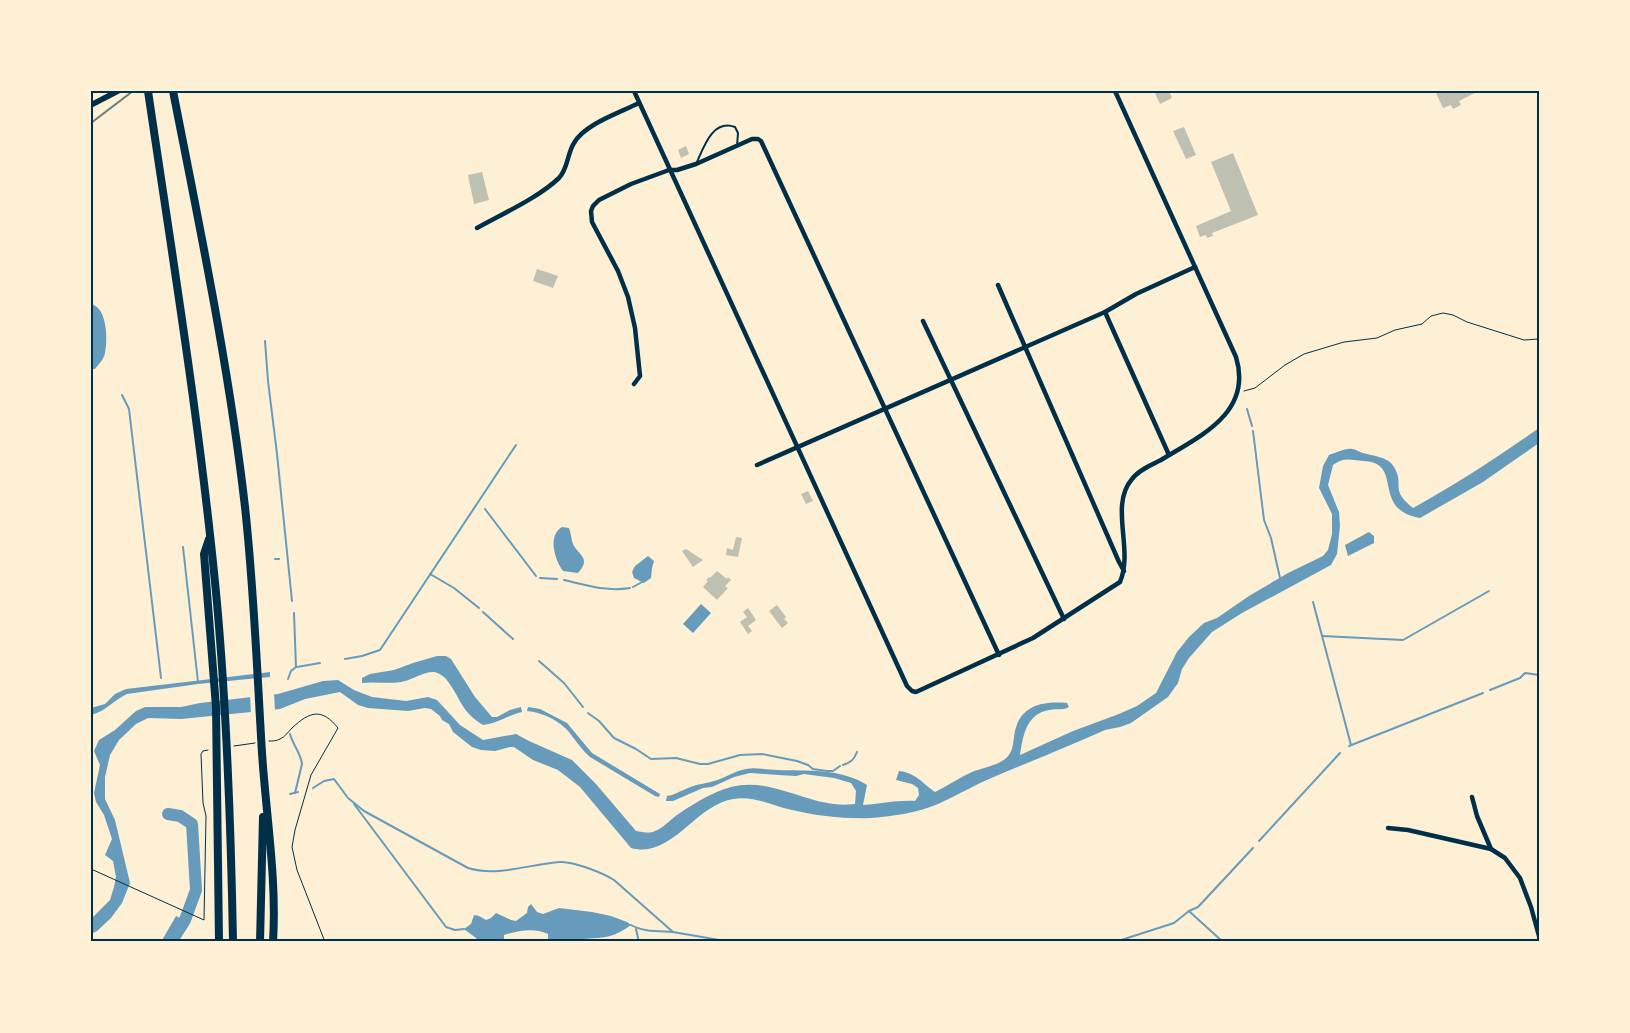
<svg xmlns="http://www.w3.org/2000/svg" width="1630" height="1033" viewBox="0 0 1630 1033" font-family="'DM Sans',sans-serif">
<style>
.water{fill:#669bbc}
.pier{fill:#fdf0d5}
.lines{fill:none;stroke-linecap:round;stroke-linejoin:round}
.stream{stroke:#669bbc;stroke-width:2}
.river{stroke:#669bbc;stroke-width:12}
.building{fill:#bec0b2}
.path{stroke:#003049;stroke-width:1}
.service{stroke:#003049;stroke-width:2}
.minor{stroke:#003049;stroke-width:4.5}
.secondary{stroke:#003049;stroke-width:5.5}
.motorway{stroke:#003049;stroke-width:8}
.rail{stroke:#657d81;stroke-width:2}
.neatline{fill:none;stroke:#003049;stroke-width:2}
</style>
<rect width="100%" height="100%" fill="#fdf0d5"/>
<!-- water -->
<g class="water">
<path d="M 91,304 C 107,307 108,339 105,353 C 104,359 99,364 95,369 L 91,369 Z"/>
<path d="M 1539,428 L 1539,443 L 1483,482 L 1420,518 C 1370,509 1405,462 1363,461 C 1349,460 1345,457 1333,465 L 1328,485 L 1339,512 L 1340,526 L 1337,554 L 1331,565 L 1242,613 L 1212,632 L 1189,658 L 1182,669 L 1178,683 L 1168,697 L 1131,723 L 1120,727 L 1105,730 C 1069,746 1032,761 996,776 C 976,784 958,795 938,804 C 917,813 894,816 871,818 C 845,819 817,816 792,810 C 773,806 753,795 733,799 C 695,805 672,859 631,848 L 580,787 L 558,770 L 533,760 L 514,747 L 510,747 L 495,751 L 481,750 L 472,747 L 453,732 L 449,724 L 442,720 L 440,716 L 431,709 L 425,708 L 408,711 L 368,708 L 358,705 L 340,692 L 305,699 L 280,709 L 181,719 L 148,718 L 136,724 L 119,740 L 110,755 L 105,777 L 105,799 L 115,820 L 130,883 L 122,903 L 111,918 L 97,931 L 91,934 L 91,919 L 110,900 L 114,887 L 116,877 L 113,861 L 105,855 L 112,839 L 104,815 L 96,802 L 94,793 L 100,765 L 94,751 L 99,740 L 115,730 L 136,711 L 145,707 L 181,707 L 200,703 L 278,694 L 323,681 L 338,680 L 354,690 L 372,697 L 406,701 L 428,697 L 437,700 L 460,725 L 483,740 L 516,734 L 529,741 L 572,760 L 596,784 L 636,831 C 643,832 649,834 655,831 C 663,828 670,820 677,815 C 693,804 712,792 731,787 C 775,776 812,810 855,804 L 856,791 L 851,783 L 834,778 L 804,774 L 796,776 L 778,775 L 750,773 L 734,777 L 712,787 L 703,788 L 673,801 L 666,801 L 667,796 C 675,795 680,791 688,788 C 696,784 705,784 714,781 C 725,778 734,771 746,769 C 756,767 767,770 777,770 C 806,771 841,768 867,785 L 863,805 C 880,804 897,800 915,801 L 919,795 L 918,788 L 912,784 L 896,780 L 899,771 C 916,773 922,783 935,792 C 947,786 959,778 972,772 C 982,768 996,766 1005,759 C 1014,753 1013,740 1015,731 C 1021,705 1043,701 1067,703 L 1069,707 C 1062,711 1056,708 1049,710 C 1026,714 1023,736 1020,755 L 1073,731 L 1119,714 L 1137,706 L 1156,693 L 1177,652 L 1189,637 L 1204,623 L 1217,618 L 1249,596 L 1288,573 L 1323,556 L 1328,550 L 1332,534 L 1332,514 L 1319,488 L 1323,466 L 1329,455 C 1336,453 1345,448 1352,449 C 1356,449 1359,452 1363,453 C 1373,456 1389,457 1394,467 C 1405,485 1389,489 1413,508 C 1457,484 1498,457 1539,428 Z"/>
<path d="M 562,527 L 569,528 C 571,533 571,539 573,544 C 578,555 592,558 578,573 L 563,571 C 555,560 547,536 562,527 Z"/>
<polygon points="1369,532 1374,536 1374,543 1348,556 1345,545"/>
<polygon points="648,556 654,561 652,568 651,578 644,583 634,578 632,572 635,566"/>
<polygon points="701,604 711,613 693,633 683,624"/>
<path d="M 437,656 L 446,656 L 451,659 L 475,697 L 492,717 L 497,717 L 510,710 L 521,707 L 522,712 C 506,716 499,723 483,725 C 461,711 463,703 449,683 C 446,678 440,673 434,672 C 425,671 413,679 405,681 C 390,685 377,681 362,683 L 362,678 L 370,674 L 394,670 L 413,663 Z"/>
<path d="M 270,672 L 270,677 L 198,684 L 127,694 C 114,700 106,711 91,715 L 91,708 L 105,704 L 115,694 L 126,689 Z"/>
<path d="M 528,707 L 540,709 L 567,723 L 592,753 L 660,794 L 659,797 L 655,796 L 590,757 C 582,750 576,741 569,732 C 560,721 542,712 527,711 Z"/>
<path d="M 531,904 L 537,912 L 543,914 L 559,908 L 592,912 L 611,916 L 627,922 L 631,925 C 609,941 602,936 578,940 L 576,942 L 548,942 L 548,934 C 533,927 518,931 504,935 L 504,942 L 478,942 L 476,938 L 464,929 L 471,924 L 474,915 L 479,916 L 486,920 L 491,918 L 496,913 L 511,920 L 516,921 L 527,913 L 528,907 Z"/>
<polygon points="176,916 190,923 178,942 161,942"/>
</g>
<!-- pier -->
<polygon class="pier" points="274,692 275,712 251,715 250,695"/>
<g class="lines">
<!-- stream -->
<g class="stream">
<polyline points="265,341 268,381 277,454 292,601"/>
<polyline points="122,395 129,409 161,678"/>
<polyline points="1247,409 1252,426"/>
<polyline points="1253,431 1264,520 1271,538 1280,578"/>
<polyline points="485,509 536,576"/>
<polyline points="183,547 198,682"/>
<polyline points="275,559 279,559"/>
<polyline points="430,574 454,588 479,608"/>
<polyline points="540,578 557,579"/>
<path d="M 564,580 C 587,585 605,592 630,588"/>
<polyline points="633,587 642,582"/>
<polyline points="1313,602 1351,745"/>
<polyline points="483,612 513,639"/>
<polyline points="1322,636 1403,640 1489,591"/>
<polyline points="345,659 362,656 380,650 516,445"/>
<polyline points="539,661 564,683 583,707"/>
<polyline points="297,667 320,663"/>
<polyline points="288,679 291,671 296,667 294,613"/>
<polyline points="1490,690 1520,678 1525,673 1539,675"/>
<polyline points="588,713 599,721 614,738 636,749 651,759 676,758 700,764 708,764 740,755 762,754 797,761 808,765 813,769 827,771 833,771 840,766"/>
<path d="M 290,734 C 293,745 301,754 302,764 L 295,793"/>
<polyline points="1349,746 1483,693"/>
<path d="M 843,765 C 851,762 854,760 857,752"/>
<path d="M 313,788 L 324,781 L 334,779 L 348,798 L 364,811 L 468,868 C 498,877 530,864 560,862 C 573,861 603,873 614,880 L 673,932 L 731,942"/>
<polyline points="290,794 298,792"/>
<polyline points="354,804 446,927 455,930 464,929"/>
<polyline points="1259,841 1340,753"/>
<polyline points="1190,912 1223,942"/>
<path d="M 631,925 C 643,932 660,931 673,932"/>
<polyline points="636,929 639,942"/>
<polyline points="1115,942 1174,923 1189,911 1198,907 1253,848"/>
</g>
<!-- river -->
<polyline class="river" points="168,814 180,816 192,824 196,890 185,920 171,942"/>
</g>
<!-- building -->
<g class="building">
<polygon points="1154,91 1169,91 1172,98 1160,104"/>
<polygon points="1435,91 1479,91 1459,101 1461,105 1453,109 1451,105 1443,108"/>
<polygon points="1184,127 1196,155 1186,159 1173,131"/>
<polygon points="686,146 689,154 681,158 678,150"/>
<polygon points="1233,153 1258,215 1212,233 1213,236 1207,238 1206,235 1200,237 1196,226 1231,211 1211,162"/>
<polygon points="482,172 489,200 474,204 468,175"/>
<polygon points="537,269 558,276 553,288 533,281"/>
<polygon points="808,491 813,501 806,504 801,494"/>
<polygon points="736,537 742,538 738,557 726,555 727,548 733,550"/>
<polygon points="686,549 703,560 693,567 682,551"/>
<polygon points="717,571 727,579 728,577 731,580 725,586 728,588 717,600 703,587 708,581 706,580 709,577 710,578"/>
<polygon points="777,605 786,617 784,619 788,623 782,628 769,611"/>
<polygon points="748,608 756,620 748,626 752,631 748,634 740,622 747,617 743,612"/>
</g>
<g class="lines">
<!-- path -->
<g class="path">
<polyline points="1244,391 1255,388 1285,365 1304,354 1344,342 1377,338 1395,330 1422,324 1431,316 1443,313 1453,315 1467,322 1524,340 1539,339"/>
<path d="M 269,741 C 272,741 277,741 280,739 C 285,737 289,731 292,728 C 310,711 322,708 338,728 L 311,775 L 295,830 L 292,847 L 297,870 L 325,942"/>
<polyline points="234,746 255,743"/>
<polyline points="91,869 204,920 206,816 203,803 201,754 203,751 208,750"/>
</g>
<!-- service -->
<path class="service" d="M 697,162 C 704,146 713,119 735,127 L 738,133 L 737,146"/>
<!-- minor -->
<g class="minor">
<path d="M 634,91 L 907,686 L 912,691 L 916,692 L 1033,638 L 1120,582 C 1134,549 1109,506 1132,479 C 1139,470 1151,465 1161,460 C 1200,436 1253,413 1236,357 L 1115,91"/>
<path d="M 477,228 C 502,214 538,198 559,178 C 568,169 567,154 574,143 C 585,124 619,113 639,103"/>
<polyline points="998,285 1119,562 1124,571"/>
<polyline points="1105,312 1169,455"/>
<polyline points="923,321 1064,619"/>
<polyline points="634,384 640,376 635,328 628,297 618,271 592,222 591,211 593,206 599,200 631,184 669,170 677,170 696,164 752,139 758,139 761,141 999,655"/>
<polyline points="757,465 1105,312 1136,294 1195,267"/>
<polyline points="1472,797 1477,816 1491,849 1505,858 1520,878 1531,907 1539,936"/>
<polyline points="1388,828 1408,830 1491,849"/>
</g>
<!-- secondary -->
<polyline class="secondary" points="91,105 118,91"/>
<!-- motorway -->
<g class="motorway">
<path d="M 148,91 C 173,261 201,431 217,603 C 227,715 231,829 233,942"/>
<path d="M 173,91 C 200,229 229,367 245,507 C 254,589 257,671 262,753 C 266,815 277,879 273,942"/>
<polyline points="209,539 204,554 216,707 219,942"/>
<polyline points="260,942 263,817"/>
</g>
<!-- rail -->
<polyline class="rail" points="91,123 133,91"/>
</g>
<!-- border -->
<rect width="1630" height="1033" fill="none" stroke="#fdf0d5" stroke-width="185"/>
<rect x="92" y="92" width="1446" height="848" class="neatline"/>
</svg>
